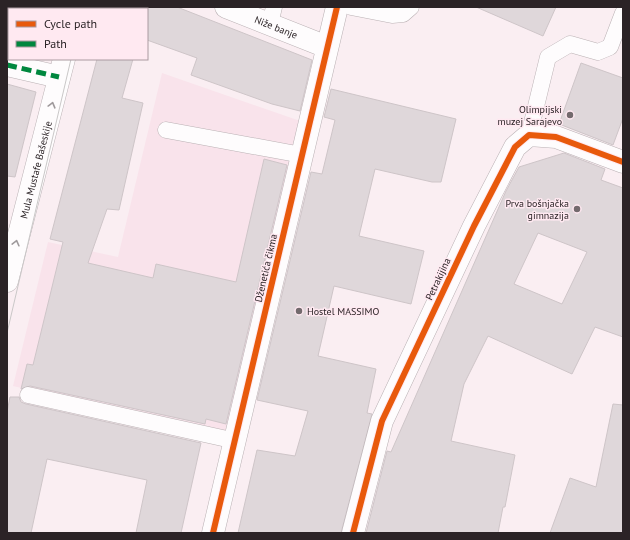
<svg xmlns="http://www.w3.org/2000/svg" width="630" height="540" viewBox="0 0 630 540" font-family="'PT Sans',sans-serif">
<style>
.built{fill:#f9e3eb}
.building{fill:#dfd7da;stroke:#cec5c8;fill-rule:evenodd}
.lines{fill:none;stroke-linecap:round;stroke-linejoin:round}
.service-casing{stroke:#bab1b4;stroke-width:17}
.pedestrian-casing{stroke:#bab1b4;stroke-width:23}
.minor-casing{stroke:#bab1b4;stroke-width:23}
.tertiary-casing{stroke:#bab1b4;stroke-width:23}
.primary-casing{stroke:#bab1b4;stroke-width:23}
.service{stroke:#fefcfd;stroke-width:16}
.pedestrian{stroke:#fefcfd;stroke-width:22}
.minor{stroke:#fefcfd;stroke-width:22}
.tertiary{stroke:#fefcfd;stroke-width:22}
.primary{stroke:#fefcfd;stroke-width:22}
.tram{stroke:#cac8c8;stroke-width:1}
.quiet{stroke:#00873e;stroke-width:5;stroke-dasharray:10 5;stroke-linecap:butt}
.cycleway-casing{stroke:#ffe9f1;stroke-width:8}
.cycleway{stroke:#e8590c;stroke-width:6}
.oneway{stroke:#9f9a9c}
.poi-dot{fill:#736a6d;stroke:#ffe9f1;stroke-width:1.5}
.labels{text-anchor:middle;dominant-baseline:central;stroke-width:3;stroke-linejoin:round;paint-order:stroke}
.street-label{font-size:10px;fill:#2b2326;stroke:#ffe9f1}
.poi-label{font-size:10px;fill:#2b2326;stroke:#ffe9f1;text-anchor:end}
</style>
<rect width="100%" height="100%" fill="#faeef2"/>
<!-- built -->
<polygon class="built" points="162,73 306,123 229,437 13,386 48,242 118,257"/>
<!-- building -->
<g class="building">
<polygon points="147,7 177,7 312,60 300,111 272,104 191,75 197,58 147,40"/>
<polygon points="476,7 556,7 543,36"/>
<polygon points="97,59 133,59 122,98 143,103 119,210 107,209 88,263 153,278 156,264 236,282 264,159 287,165 226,424 206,419 205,424 30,386 21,389 27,364 33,365 63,242 50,239"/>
<polygon points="581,63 623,78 623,118 613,145 559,124"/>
<polygon points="7,84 36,92 15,177 7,176"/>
<polygon points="331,89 456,119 441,182 432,182 375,169 359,236 424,251 411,304 334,286 318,356 376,369 367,413 372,414 341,533 238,533 257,450 295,456 308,411 257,400 311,172 322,174 335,120 324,117"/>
<path d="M 564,153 L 605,169 L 601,180 L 623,188 L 623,337 L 595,327 L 572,374 L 488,336 L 464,384 L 451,441 L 515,455 L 505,507 L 503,507 L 498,533 L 366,533 L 387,451 L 391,452 L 506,191 L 519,167 ZM 538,233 L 587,252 L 562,304 L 514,284 Z"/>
<polygon points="10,397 19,397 21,402 26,404 201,443 181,533 136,533 147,480 47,459 31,533 7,533 7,412"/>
<polygon points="613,404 623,405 623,533 550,533 570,478 596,487"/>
</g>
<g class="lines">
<defs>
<g id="service">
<polyline points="351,7 392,15 403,14 411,7"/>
<polyline points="270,24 274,7"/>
<polyline points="166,130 302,155"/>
<polyline points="529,135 548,57 570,44 598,52 610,47 623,13"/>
<polyline points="28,395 236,441"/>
</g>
<polyline id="pedestrian" points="7,65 59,77"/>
<g id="minor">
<path id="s1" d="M 226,7 L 327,47"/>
<polyline points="213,533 337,7"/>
</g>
<polyline id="tertiary" points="353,533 382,421 474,226 515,147 529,135 556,137 623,162"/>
<g id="primary">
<polyline points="77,9 78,7"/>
<path id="s2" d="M 7,281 L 64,59"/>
</g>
</defs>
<!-- service casing -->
<use href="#service" class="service-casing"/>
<!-- pedestrian casing -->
<use href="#pedestrian" class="pedestrian-casing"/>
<!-- minor casing -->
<use href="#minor" class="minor-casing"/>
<!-- tertiary casing -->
<use href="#tertiary" class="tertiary-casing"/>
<!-- primary casing -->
<use href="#primary" class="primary-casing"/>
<!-- service -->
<use href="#service" class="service"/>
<!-- pedestrian -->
<use href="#pedestrian" class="pedestrian"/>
<!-- minor -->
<use href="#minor" class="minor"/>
<!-- tertiary -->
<use href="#tertiary" class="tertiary"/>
<!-- primary -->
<use href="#primary" class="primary"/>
<!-- tram -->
<g class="tram">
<polyline points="85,9 85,7"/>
<polyline points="7,333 71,59"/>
</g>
<!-- quiet -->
<polyline class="quiet" points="7,65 59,77"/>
<defs>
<g id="cycleway">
<polyline points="213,533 337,7"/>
<polyline points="353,533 382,421 474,226 515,147 529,135 556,137 623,162"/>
</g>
</defs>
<!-- cycleway casing -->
<use href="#cycleway" class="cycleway-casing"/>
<!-- cycleway -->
<use href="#cycleway" class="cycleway"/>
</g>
<!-- one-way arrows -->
<defs><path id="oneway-chevron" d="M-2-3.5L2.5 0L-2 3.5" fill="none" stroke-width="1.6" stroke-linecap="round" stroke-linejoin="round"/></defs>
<g class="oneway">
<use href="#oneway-chevron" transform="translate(52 105) rotate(-75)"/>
<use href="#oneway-chevron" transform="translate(16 243) rotate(-76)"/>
</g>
<!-- markers -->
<g class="poi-dot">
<circle cx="570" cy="115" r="4"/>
<circle cx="577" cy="209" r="4"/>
<circle cx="299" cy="311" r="4"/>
</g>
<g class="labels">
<!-- street labels -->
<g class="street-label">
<text stroke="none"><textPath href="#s1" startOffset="54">Niže banje</textPath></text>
<text stroke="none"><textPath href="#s2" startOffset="115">Mula Mustafe Bašeskije</textPath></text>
<text transform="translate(266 268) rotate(-77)">Dženetića čikma</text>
<text transform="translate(438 279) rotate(-65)">Petrakijina</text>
</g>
<!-- poi labels -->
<g class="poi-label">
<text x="562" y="109">Olimpijski<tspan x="562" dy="12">muzej Sarajevo</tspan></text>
<text x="569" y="203">Prva bošnjačka<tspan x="569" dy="12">gimnazija</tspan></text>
<text x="307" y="311" text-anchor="start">Hostel MASSIMO</text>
</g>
</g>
<!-- border -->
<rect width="630" height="540" fill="none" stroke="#2b2326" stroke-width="16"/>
<!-- legend -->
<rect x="8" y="8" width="140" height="52" fill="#ffe9f1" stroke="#aa9aa0"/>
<rect x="16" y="21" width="20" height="6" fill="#e8590c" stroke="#aa9aa0"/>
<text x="44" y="28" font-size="12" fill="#2b2326">Cycle path</text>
<rect x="16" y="41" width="20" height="6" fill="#00873e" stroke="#aa9aa0"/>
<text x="44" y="48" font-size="12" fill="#2b2326">Path</text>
</svg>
